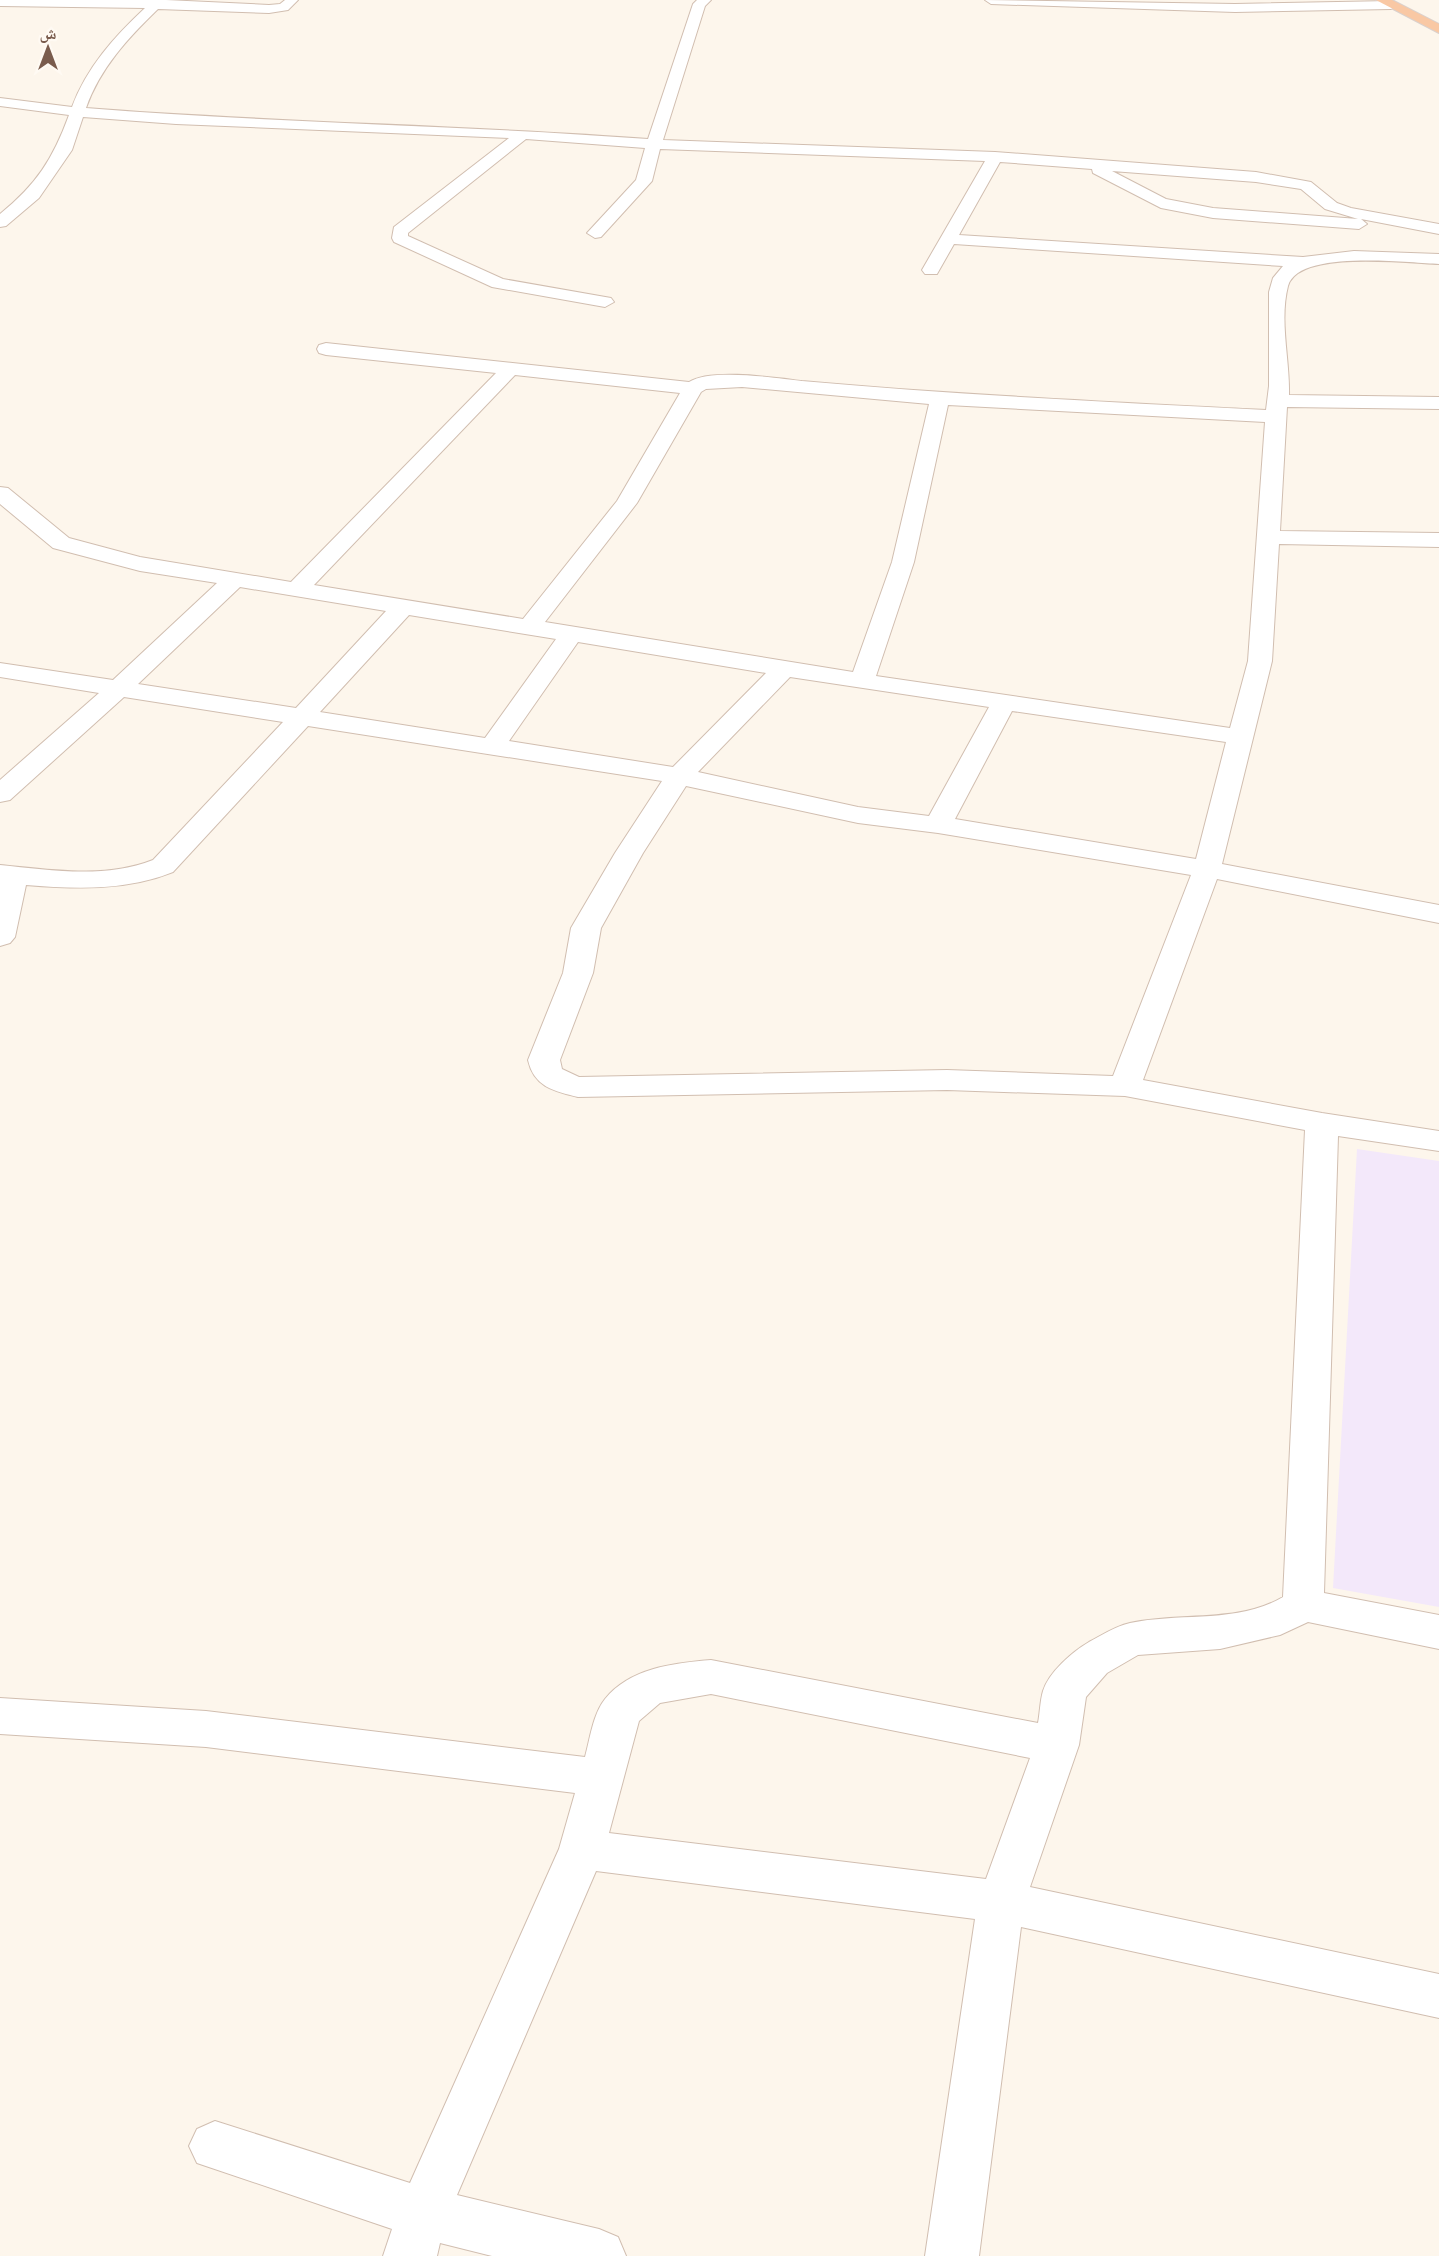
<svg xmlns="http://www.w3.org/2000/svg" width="1439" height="2256" viewBox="0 0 1439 2256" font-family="Mulish,'Noto Naskh Arabic',sans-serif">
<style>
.education{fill:#f3e8fa}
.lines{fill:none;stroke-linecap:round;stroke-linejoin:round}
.minor-casing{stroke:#d1beb0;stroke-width:2}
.trunk-casing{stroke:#dad1cd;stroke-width:2}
.minor{fill:#fff;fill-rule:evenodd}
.trunk{fill:#f9c8a4;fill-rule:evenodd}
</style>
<rect width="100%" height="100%" fill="#fdf6ec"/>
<!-- education -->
<polygon class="education" points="1357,1149 1439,1161 1439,1607 1333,1588"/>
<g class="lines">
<defs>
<g id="minor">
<path d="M 0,0 L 166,0 L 269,5 L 280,4 L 285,0 L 298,0 L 288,10 L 269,13 L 158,9 C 128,38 100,68 86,108 C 273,123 461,125 648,139 L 693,4 L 697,0 L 711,0 L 705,6 L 663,140 L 995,152 L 1256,172 L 1311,182 L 1337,203 L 1351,208 L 1439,224 L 1439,234 L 1361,219 L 1367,224 L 1359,229 L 1213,218 L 1161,208 L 1093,173 L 1092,169 L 1000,162 L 959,235 L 1303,257 L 1354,251 L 1439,254 L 1439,264 C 1409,263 1298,249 1288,286 C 1279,321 1290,360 1289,395 L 1439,397 L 1439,409 L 1287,407 L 1280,531 L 1439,533 L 1439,547 L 1279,544 L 1272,661 L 1222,864 L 1439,905 L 1439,923 L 1217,879 L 1143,1080 L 1322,1113 L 1439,1131 L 1439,1151 L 1338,1136 L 1324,1593 L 1439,1615 L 1439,1649 L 1308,1622 L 1280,1635 L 1220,1649 L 1138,1655 L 1107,1673 L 1086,1697 L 1079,1745 L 1030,1887 L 1439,1974 L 1439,2018 L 1021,1927 L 979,2256 L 925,2256 L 975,1919 L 596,1871 L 457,2195 L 599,2229 L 618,2237 L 626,2256 L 492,2256 L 440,2243 L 437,2256 L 383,2256 L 392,2229 L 197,2163 L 189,2146 L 197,2129 L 215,2121 L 410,2183 L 559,1849 L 575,1793 L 206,1747 L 0,1734 L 0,1698 L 206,1711 L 585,1757 C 590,1739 593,1714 605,1699 C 630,1668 674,1663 711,1660 L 1038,1723 C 1040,1713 1040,1701 1043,1691 C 1049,1672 1072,1652 1089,1642 C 1102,1635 1116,1626 1130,1623 C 1180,1612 1237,1624 1283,1597 L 1305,1130 L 1125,1096 L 947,1090 L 578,1097 C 554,1091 534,1087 528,1060 L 563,973 L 571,928 L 615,853 L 662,781 L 308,726 L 173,872 C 126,891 76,889 26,885 L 15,937 L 10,943 L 0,946 L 0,865 C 50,870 105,879 153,860 L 283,722 L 124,697 L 10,800 L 0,802 L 0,780 L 99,693 L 0,677 L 0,663 L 113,680 L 217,583 L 140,571 L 53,548 L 0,504 L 0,487 L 8,488 L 69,538 L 140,557 L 291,582 L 496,373 L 326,355 L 319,353 L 317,349 L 319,345 L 326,343 L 689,382 C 711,368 776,378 802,381 C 957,395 1111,402 1266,410 L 1269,386 L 1269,292 L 1273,278 L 1283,266 L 954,244 L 937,274 L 925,274 L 922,270 L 985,161 L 660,149 L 652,181 L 601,237 L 595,238 L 587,233 L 636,180 L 645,148 L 526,139 L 408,233 L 408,236 L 503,279 L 611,298 L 614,302 L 605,307 L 492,287 L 394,242 L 392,238 L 394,227 L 509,138 L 176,124 L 83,117 L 72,150 L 39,198 L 6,226 L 0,227 L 0,214 C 36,185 53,159 69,115 L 0,106 L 0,98 L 72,107 C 87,67 114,37 145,8 L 0,6 ZM 1112,171 L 1256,182 L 1301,189 L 1325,209 L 1358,219 L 1213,208 L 1166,199 ZM 515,375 L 680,393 L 617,501 L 523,619 L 314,585 ZM 742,387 L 929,404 L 892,562 L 853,672 L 545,622 L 637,503 L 701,392 L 706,389 ZM 948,405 L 1265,422 L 1248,661 L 1230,728 L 876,676 L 914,562 ZM 240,587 L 386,611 L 296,708 L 138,684 ZM 409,615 L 556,639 L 485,738 L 320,712 ZM 578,642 L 766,673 L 673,767 L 509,741 ZM 790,677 L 989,707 L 929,816 L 858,807 L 698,772 ZM 1012,711 L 1226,742 L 1196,859 L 955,819 ZM 686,786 L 858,823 L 938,833 L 1191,875 L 1113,1076 L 947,1070 L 579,1077 L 562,1069 L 560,1060 L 593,973 L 601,928 L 643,853 ZM 711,1694 L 1030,1758 L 986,1879 L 609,1833 L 639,1721 L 660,1703 Z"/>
<polygon points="985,0 1235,4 1391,1 1397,5 1391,9 1235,12 991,4"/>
</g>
<polygon id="trunk" points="1376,0 1392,0 1439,24 1439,33"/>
</defs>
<!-- minor casing -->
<use href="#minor" class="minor-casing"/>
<!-- trunk casing -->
<use href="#trunk" class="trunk-casing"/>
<!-- minor -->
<use href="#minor" class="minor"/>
<!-- trunk -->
<use href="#trunk" class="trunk"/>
</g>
<!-- north arrow -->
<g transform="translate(48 48)" stroke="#fffaf3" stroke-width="4.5" paint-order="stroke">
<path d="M0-4.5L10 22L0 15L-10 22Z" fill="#7a5c4d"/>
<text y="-9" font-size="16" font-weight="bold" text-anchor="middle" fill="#7a5c4d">ش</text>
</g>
</svg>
